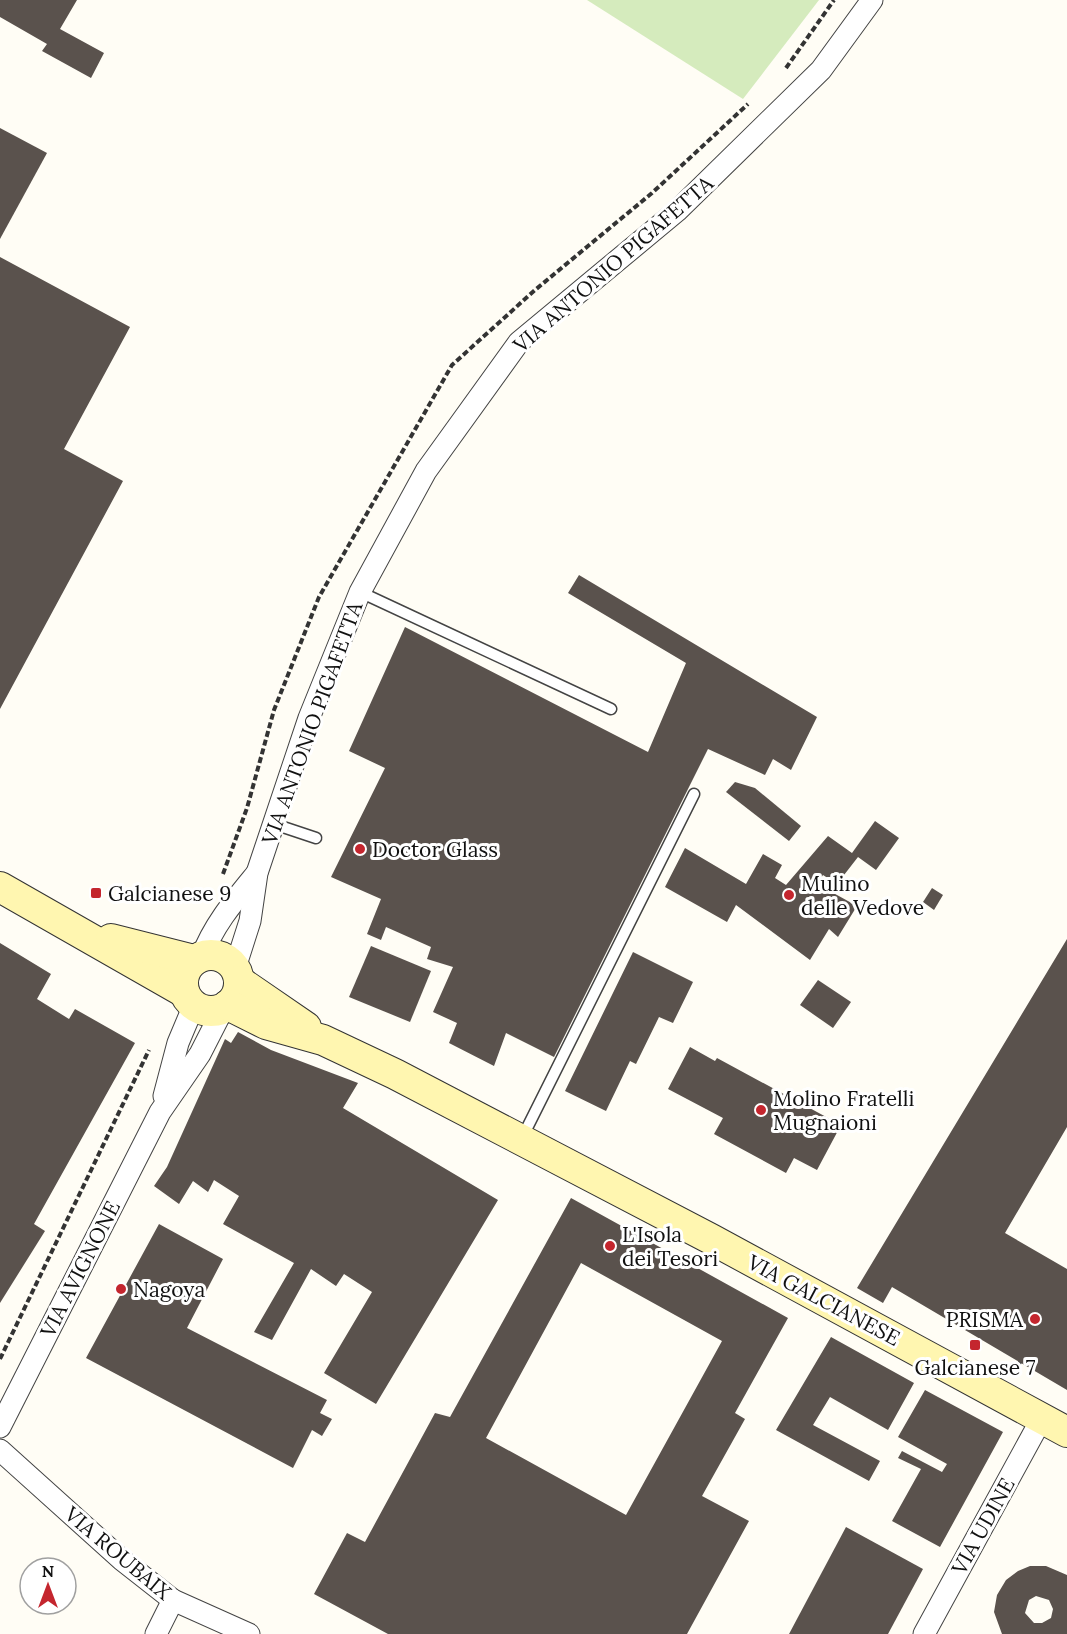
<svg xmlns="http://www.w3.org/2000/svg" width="1067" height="1634" viewBox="0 0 1067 1634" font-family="Lora,serif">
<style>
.green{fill:#d5ebbd}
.building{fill:#5a524d;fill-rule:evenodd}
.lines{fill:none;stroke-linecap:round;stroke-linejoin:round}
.lane-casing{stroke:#444;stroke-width:13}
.street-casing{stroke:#444;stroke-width:23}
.secondary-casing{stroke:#333;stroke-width:32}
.path{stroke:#333;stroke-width:4;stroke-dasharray:6 3;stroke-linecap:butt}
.lane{stroke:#fff;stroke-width:10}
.street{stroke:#fff;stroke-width:21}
.secondary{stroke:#fff6b0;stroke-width:30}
.poi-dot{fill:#c4262e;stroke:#fff;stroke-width:2}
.labels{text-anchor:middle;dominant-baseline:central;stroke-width:6;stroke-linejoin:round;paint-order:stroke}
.street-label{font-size:21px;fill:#111;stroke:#fff}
.poi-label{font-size:21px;fill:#111;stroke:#fff;text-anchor:start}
</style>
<rect width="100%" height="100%" fill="#fffdf5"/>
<!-- green -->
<polygon class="green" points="587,0 819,0 743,99"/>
<!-- building -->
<g class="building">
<polygon points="0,0 77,0 60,29 104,53 91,78 42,51 47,44 0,17"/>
<polygon points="0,128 47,153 0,239"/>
<polygon points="0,257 130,327 64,449 123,481 0,709"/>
<polygon points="579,575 817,717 791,770 773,759 765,775 708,749 554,1057 506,1033 494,1066 449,1043 457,1023 433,1012 453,967 427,959 431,947 386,927 381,940 367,934 381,899 331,877 385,768 349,751 405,627 648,752 686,663 568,593"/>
<polygon points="735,782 755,788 801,826 789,841 726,792"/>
<polygon points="875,821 899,838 876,870 858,857 837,884 823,875 817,884 857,906 838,937 829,929 810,960 736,905 727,922 665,887 685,848 746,884 763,854 782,865 775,878 786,885 828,836 852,853"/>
<polygon points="932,888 943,895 934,910 923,902"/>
<polygon points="1067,939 1067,1127 1005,1233 1067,1269 1067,1390 892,1287 883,1303 857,1288"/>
<polygon points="0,943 51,974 37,999 69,1019 75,1009 135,1043 34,1224 45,1231 0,1303"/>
<polygon points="371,946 431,971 410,1022 349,997"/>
<polygon points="633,952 693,982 673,1023 659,1017 636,1064 630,1061 606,1111 565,1091"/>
<polygon points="818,980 851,1002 833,1028 800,1005"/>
<polygon points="238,1032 271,1050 358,1083 343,1108 498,1200 376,1404 324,1373 372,1292 344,1274 336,1286 311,1269 272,1340 254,1332 294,1263 223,1224 239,1196 214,1180 208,1192 193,1181 179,1204 154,1186 167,1167 225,1039 231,1043"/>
<polygon points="690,1047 715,1061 717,1058 841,1125 817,1170 794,1158 786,1173 714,1134 723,1118 668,1089"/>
<path d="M 571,1198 L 788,1318 L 735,1413 L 745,1419 L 702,1496 L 749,1521 L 687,1634 L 388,1634 L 314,1594 L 347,1533 L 365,1542 L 435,1413 L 450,1417 ZM 581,1263 L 722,1341 L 626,1515 L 486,1438 Z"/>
<polygon points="159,1224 223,1259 187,1328 327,1400 320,1413 332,1419 322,1436 312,1430 293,1468 86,1358"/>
<polygon points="831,1337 914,1383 888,1430 830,1397 813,1425 880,1461 869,1481 776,1430"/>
<polygon points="925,1390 1003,1432 940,1547 892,1521 921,1469 898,1458 902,1451 942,1472 947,1464 898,1437"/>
<polygon points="846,1527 923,1569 888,1634 789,1634"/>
<path d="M 1030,1566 L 1046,1566 L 1067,1575 L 1067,1634 L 1002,1634 L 994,1612 L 997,1595 L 1006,1580 L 1018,1571 ZM 1036,1596 L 1049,1600 L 1053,1609 L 1051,1618 L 1042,1623 L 1034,1623 L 1025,1613 L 1029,1600 Z"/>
</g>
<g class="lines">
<defs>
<g id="lane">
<polyline points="360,592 611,709"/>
<polyline points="274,824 316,838"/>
<polyline points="521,1140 694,794"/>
</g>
<g id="street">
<path d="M 202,956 C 214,924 235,900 257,873"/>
<polyline points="235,968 250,921 257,873 309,718 360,592 426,471 519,342 677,211 821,70 872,0"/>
<polyline points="164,1096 178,1043 194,1005"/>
<polyline points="0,1427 160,1112 200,1054 223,1009"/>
<polyline points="0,1450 122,1560 173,1600 249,1634"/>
<polyline points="156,1634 173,1600"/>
<polyline points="924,1634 1042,1418"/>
</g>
<g id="secondary">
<polyline points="0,887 184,992"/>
<polyline points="111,939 194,960"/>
<circle cx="211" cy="983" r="28"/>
<polyline points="239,981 306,1027"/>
<polyline points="228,1005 266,1024 323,1040 395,1074 711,1239 1067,1432"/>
</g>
</defs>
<!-- lane casing -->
<use href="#lane" class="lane-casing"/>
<!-- street casing -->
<use href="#street" class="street-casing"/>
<!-- secondary casing -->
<use href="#secondary" class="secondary-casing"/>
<!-- path -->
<g class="path">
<polyline points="786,68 834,0"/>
<polyline points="223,874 247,808 274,710 319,597 452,365 535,290 652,193 748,104"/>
<polyline points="0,1359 149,1050"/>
<polyline points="1014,1373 1020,1362"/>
</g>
<!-- lane -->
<use href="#lane" class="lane"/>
<!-- street -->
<use href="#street" class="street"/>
<!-- secondary -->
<use href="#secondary" class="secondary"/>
</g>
<!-- markers -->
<g class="poi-dot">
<circle cx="360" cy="849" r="6"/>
<rect x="90" y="887" width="12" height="12" rx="3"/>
<circle cx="789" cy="895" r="6"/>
<circle cx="761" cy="1110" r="6"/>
<circle cx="610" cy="1246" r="6"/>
<circle cx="121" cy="1289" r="6"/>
<circle cx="1035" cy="1319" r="6"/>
<rect x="969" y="1339" width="12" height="12" rx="3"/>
</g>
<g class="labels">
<!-- street labels -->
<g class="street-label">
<text transform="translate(613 264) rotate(-41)">VIA ANTONIO PIGAFETTA</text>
<text transform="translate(312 723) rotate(-70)">VIA ANTONIO PIGAFETTA</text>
<text transform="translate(80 1269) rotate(-63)">VIA AVIGNONE</text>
<text transform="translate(824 1300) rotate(28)">VIA GALCIANESE</text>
<text transform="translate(983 1526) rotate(-61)">VIA UDINE</text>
<text transform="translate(118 1553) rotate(40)">VIA ROUBAIX</text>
</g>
<!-- poi labels -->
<g class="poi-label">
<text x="372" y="849">Doctor Glass</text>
<text x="801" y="883">Mulino<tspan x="801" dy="24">delle Vedove</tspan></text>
<text x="108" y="893">Galcianese 9</text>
<text x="773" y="1098">Molino Fratelli<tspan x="773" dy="24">Mugnaioni</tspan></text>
<text x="622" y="1234">L'Isola<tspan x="622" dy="24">dei Tesori</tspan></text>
<text x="133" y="1289">Nagoya</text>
<text x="1023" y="1319" text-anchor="end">PRISMA</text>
<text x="975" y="1367" text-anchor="middle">Galcianese 7</text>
</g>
</g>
<!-- north arrow -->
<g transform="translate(48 1586)"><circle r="28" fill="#ffffff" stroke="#a0a0a0" stroke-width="1.5"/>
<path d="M0-4.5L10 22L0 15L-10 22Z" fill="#c4262e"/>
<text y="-9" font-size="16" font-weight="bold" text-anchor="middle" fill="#111111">N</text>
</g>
</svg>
